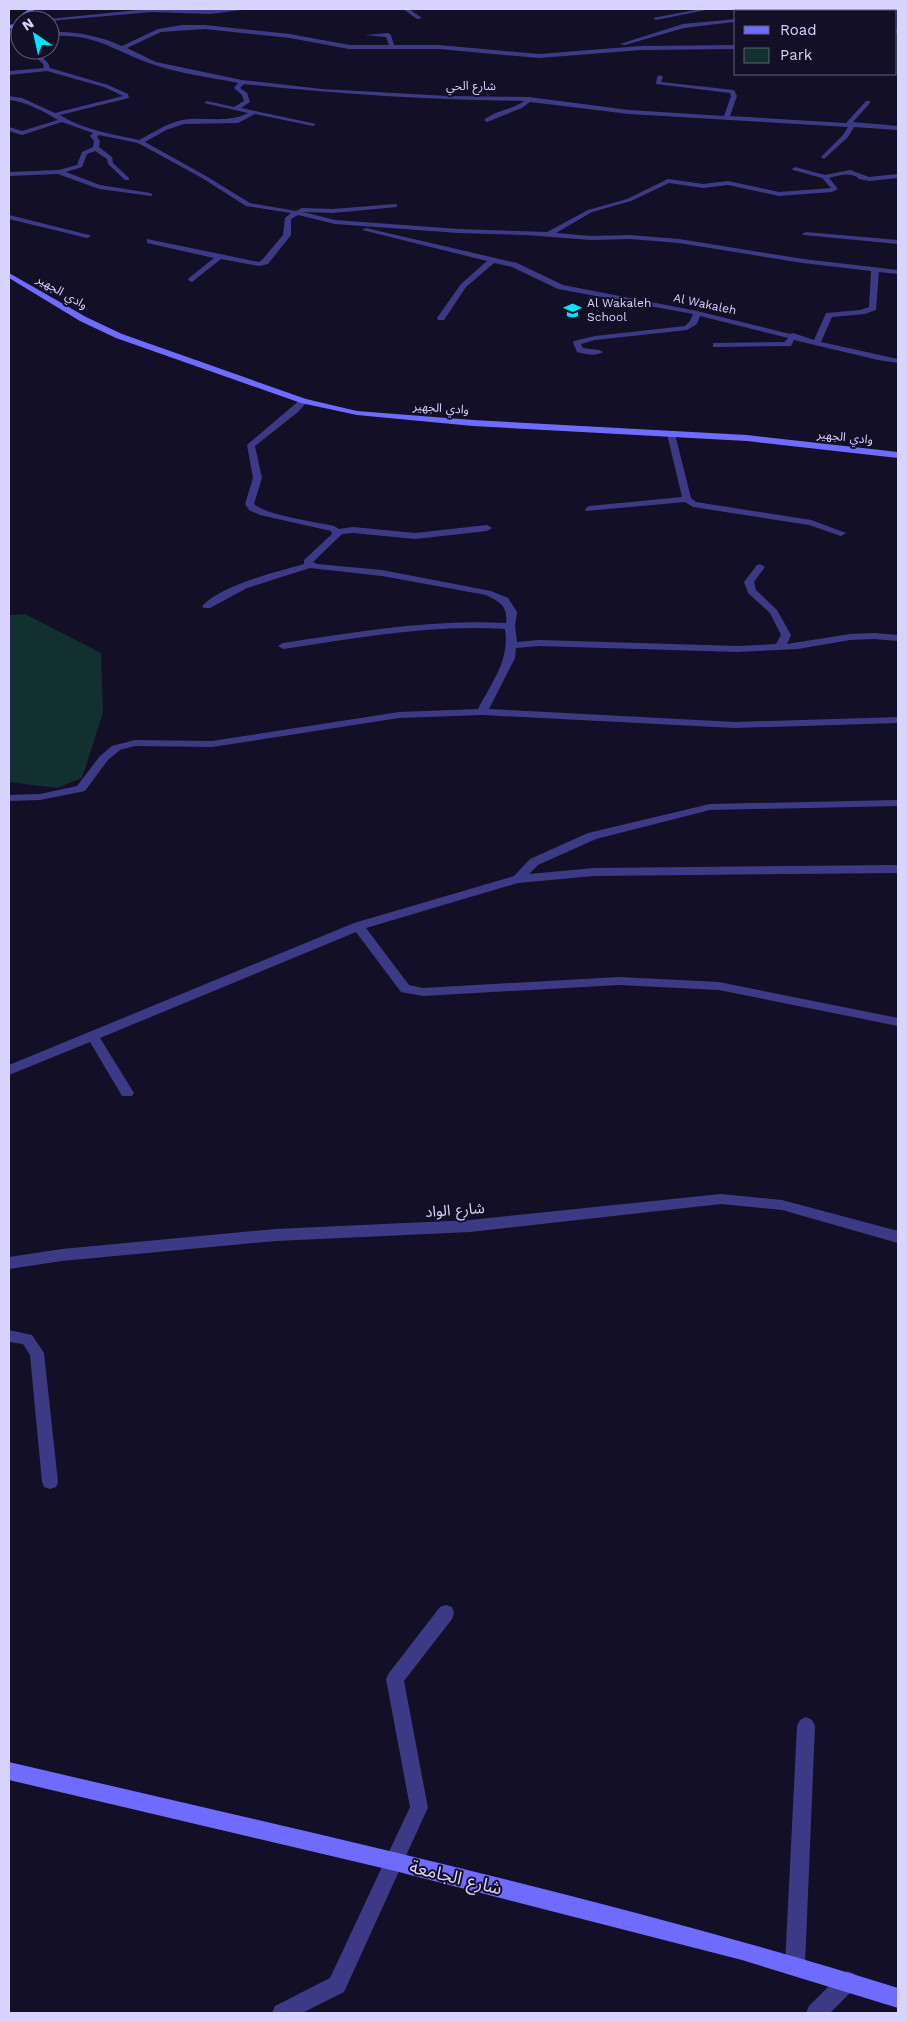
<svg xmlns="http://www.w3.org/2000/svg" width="907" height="2022" viewBox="0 0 907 2022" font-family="'Work Sans','Noto Sans Arabic',sans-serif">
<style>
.green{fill:#12302f}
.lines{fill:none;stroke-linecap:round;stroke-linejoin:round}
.street{fill:#3d3a85;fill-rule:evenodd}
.secondary{fill:#6f6bff;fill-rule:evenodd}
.labels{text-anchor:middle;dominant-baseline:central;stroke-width:4;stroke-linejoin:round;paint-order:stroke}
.far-street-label{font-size:12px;fill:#d9d4ff;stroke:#130f26}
.far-poi-label{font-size:12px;fill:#d9d4ff;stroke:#130f26;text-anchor:start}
.street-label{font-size:15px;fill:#d9d4ff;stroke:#130f26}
.near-street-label{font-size:18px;fill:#d9d4ff;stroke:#130f26}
</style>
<rect width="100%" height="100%" fill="#130f26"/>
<!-- green -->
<polygon class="green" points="25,614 101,653 103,713 82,778 57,788 9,782 9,615"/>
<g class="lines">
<!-- street -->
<g class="street">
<polygon points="148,9 250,9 210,14 152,12 50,21 39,20"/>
<polygon points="403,9 409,9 422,18 417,19"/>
<polygon points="700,9 711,9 656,20 653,18"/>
<polygon points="736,19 734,22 684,28 625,45 620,44 683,24"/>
<path d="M 182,25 L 205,25 L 290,34 L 349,45 L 389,45 L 386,37 L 365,35 L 388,33 L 391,35 L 394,45 L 439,45 L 539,54 L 641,46 L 736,45 L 736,49 L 641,50 L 539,58 L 439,49 L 349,49 L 290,38 L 205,29 L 161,32 L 127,48 L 156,62 L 242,80 L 322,89 L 448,96 L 529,97 L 629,110 L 724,116 L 731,96 L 730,93 L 656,84 L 657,77 L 660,75 L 663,77 L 661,82 L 734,90 L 737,96 L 730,116 L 846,123 L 866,101 L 870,101 L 870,103 L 853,122 L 898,126 L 898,130 L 854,127 L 848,137 L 824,159 L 821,157 L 843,135 L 848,127 L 629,114 L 530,102 L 522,108 L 487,122 L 484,120 C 496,110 512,110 524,101 C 430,100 337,94 244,84 L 240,88 L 247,93 L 250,102 L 241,108 L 316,124 L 313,126 L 255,114 L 238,123 L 184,124 L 166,130 L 145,142 L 206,176 L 250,203 L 296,211 L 302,208 L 333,209 L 395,204 L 397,205 L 397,207 L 333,213 L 303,212 L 335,220 L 458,229 L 547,232 L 588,210 L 627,199 L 668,179 L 703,184 L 728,181 L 779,192 L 831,188 L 822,178 L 793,170 L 792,169 L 795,167 L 825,175 L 850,170 L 869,177 L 898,174 L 898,178 L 869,181 L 859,179 C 851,171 839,176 829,178 L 838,189 L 832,192 L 779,196 L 728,185 L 703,188 L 669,183 L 631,201 L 592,212 L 556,233 L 591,236 L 630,235 L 679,239 L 803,259 L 898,270 L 898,274 L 879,272 L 876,310 L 865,314 L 832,317 L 821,342 L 898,359 L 898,363 L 878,360 L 794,340 L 791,346 L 788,346 L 716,347 L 713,347 L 713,343 L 785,342 L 788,338 L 700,316 L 697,324 L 687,330 L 595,340 L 581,344 L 583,348 L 599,350 L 603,352 C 596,357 585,354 577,352 L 573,343 L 574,341 L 595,336 L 685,326 L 690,321 L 693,314 L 558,289 L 512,267 L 494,263 L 466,287 L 444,320 L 438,320 L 437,318 L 461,284 L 487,261 L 362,230 L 366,228 L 517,263 L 563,285 L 697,311 L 790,334 L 793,333 L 814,340 L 826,313 L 860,310 L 869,307 L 871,271 L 803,263 L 679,243 L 630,239 L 591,240 L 526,235 L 458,233 L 335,224 L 298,215 L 291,219 L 291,235 L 268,264 L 259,266 L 221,259 L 192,282 L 188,280 L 189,278 L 214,258 L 147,243 L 147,239 L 259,262 L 262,260 L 283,235 L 285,218 L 291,213 L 246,206 L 202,178 L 138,143 L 99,135 L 97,137 L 100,141 L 99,147 L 112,157 L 113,163 L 129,178 L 129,180 L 125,180 L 108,164 L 107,159 L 95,151 L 87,154 L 82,167 L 66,172 L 100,185 L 150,193 L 152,194 L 152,196 L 99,189 L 58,174 L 9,176 L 9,172 L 59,170 L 77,165 L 82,152 L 93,147 L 94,141 L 90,136 L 93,133 L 62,122 L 22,135 L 9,131 L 9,127 L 22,131 L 58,120 C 43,111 27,102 9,100 L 9,96 L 22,98 L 55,113 L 123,96 L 104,87 L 47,71 L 9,75 L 9,71 L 44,68 L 43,64 L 29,50 L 35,50 L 48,63 L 50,68 L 108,85 L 128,94 L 129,98 L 60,115 C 84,130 112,134 139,140 C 153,133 167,123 182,120 C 205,116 227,124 248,113 L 204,103 L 207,101 L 234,107 L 244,101 L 242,95 L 234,88 L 238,83 C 210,77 179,74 152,64 C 112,50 96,33 50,36 L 50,32 C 75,31 99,36 122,46 L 158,29 Z"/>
<polygon points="9,29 20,35 20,39 12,37 9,34"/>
<rect x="896" y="29" width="2" height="4"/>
<polygon points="9,215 89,235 91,236 87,238 9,219"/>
<polygon points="806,232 898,240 898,244 804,235 802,234"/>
<path d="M 301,399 L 308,401 L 298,412 L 255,446 L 262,478 L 254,504 C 265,515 316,522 334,526 L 339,529 L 353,527 L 415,533 L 487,525 L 492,528 L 487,531 L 415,539 L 353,533 L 342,534 L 313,562 L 317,564 L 382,570 L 491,591 L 508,598 L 517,612 L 515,626 L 517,642 L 539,640 L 738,646 L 776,644 L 781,635 L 770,613 L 748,593 L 744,582 L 757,565 L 760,564 L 765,567 L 754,582 L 756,590 L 777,610 L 791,635 L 787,644 L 850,634 L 874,633 L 898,635 L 898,641 L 874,639 L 850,640 L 798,649 L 738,652 L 539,646 L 516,648 L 515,658 L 489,709 L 735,722 L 898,717 L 898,723 L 735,728 L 482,715 L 399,718 L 212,747 L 135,746 L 120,750 L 108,760 L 85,791 L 40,800 L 9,801 L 9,795 L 40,794 L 77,786 L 100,756 L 112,746 L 135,740 L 212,741 L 399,712 L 478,709 C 492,682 510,660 505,629 C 430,624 357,638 283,649 L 278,646 L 283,643 C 357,632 430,619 506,623 C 508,606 500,602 486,595 L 382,576 L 310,568 L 247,588 L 210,608 L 204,608 L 202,606 C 222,585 276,572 304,564 L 304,560 L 332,534 L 331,531 L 260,515 L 249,510 L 245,504 L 253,478 L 247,445 Z"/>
<polygon points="671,431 675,434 691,498 696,502 811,520 846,533 841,536 809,525 693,507 685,502 586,511 585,509 589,506 682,497 667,434"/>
<polygon points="898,800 898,806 710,810 596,839 538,865 529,874 594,868 898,865 898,873 594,876 518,883 366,928 409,985 423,988 619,977 719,982 898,1018 898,1026 719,990 619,985 423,996 401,992 356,932 100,1038 134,1093 132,1096 122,1096 90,1042 9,1075 9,1065 354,923 514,876 530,859 588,833 710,804"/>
<polygon points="721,1194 782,1200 898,1231 898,1243 782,1210 721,1204 470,1232 276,1241 62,1261 9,1269 9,1257 62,1249 276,1229 470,1220"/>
<polygon points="9,1330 32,1335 44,1353 58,1482 56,1487 50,1489 44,1487 42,1482 30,1355 23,1344 9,1342"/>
<polygon points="446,1605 452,1607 454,1613 452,1619 404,1681 428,1808 425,1814 344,1992 302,2013 272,2013 275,2006 330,1978 410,1807 386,1679 389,1673 440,1607"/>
<polygon points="806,1717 812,1720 815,1726 805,1965 802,1972 795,1975 788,1972 785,1965 797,1726 800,1720"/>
<polygon points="848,1971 855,1974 858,1981 855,1988 830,2013 806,2013 809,2006 841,1974"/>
</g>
<!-- secondary -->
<g class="secondary">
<polygon points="29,9 35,9 28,15 27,20 21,20 22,14"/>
<polygon points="20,23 20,27 9,29 9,25"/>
<polygon points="9,273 86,317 122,334 306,399 357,411 473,420 747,435 898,452 898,458 747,441 473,426 357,415 301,403 116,338 80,321 9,278"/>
<path d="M 9,1762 C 307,1832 606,1897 898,1988 L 898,2008 L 742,1960 L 395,1871 L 9,1780 Z"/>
</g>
</g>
<!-- icons -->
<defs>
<symbol id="school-bare" viewBox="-9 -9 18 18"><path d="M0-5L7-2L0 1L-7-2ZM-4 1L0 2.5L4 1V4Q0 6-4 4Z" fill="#00e5ff" stroke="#130f26" stroke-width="2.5" paint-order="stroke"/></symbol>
</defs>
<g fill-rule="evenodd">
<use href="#school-bare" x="560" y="298" width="25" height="25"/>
</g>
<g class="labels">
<!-- far-street labels -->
<g class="far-street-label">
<text x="471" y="86">شارع الحي</text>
<text transform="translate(62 292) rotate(30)">وادي الجهير</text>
<text transform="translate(705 304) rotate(12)">Al Wakaleh</text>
<text transform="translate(441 408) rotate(4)">وادي الجهير</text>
<text transform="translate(845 437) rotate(6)">وادي الجهير</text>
</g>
<!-- far-poi labels -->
<g class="far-poi-label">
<text x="587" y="303">Al Wakaleh<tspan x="587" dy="14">School</tspan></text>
</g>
<!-- street labels -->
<g class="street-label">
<text transform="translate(455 1210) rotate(-4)">شارع الواد</text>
</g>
<!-- near-street labels -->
<g class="near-street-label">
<text transform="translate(456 1877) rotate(14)">شارع الجامعة</text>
</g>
</g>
<!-- border -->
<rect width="907" height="2022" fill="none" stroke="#d9d4ff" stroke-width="20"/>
<!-- legend -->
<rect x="734" y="10" width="162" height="65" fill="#130f26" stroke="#625e7d"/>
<rect x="744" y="26" width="25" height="8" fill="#6f6bff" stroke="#625e7d"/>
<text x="780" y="35" font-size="15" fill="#d9d4ff">Road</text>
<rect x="744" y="48" width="25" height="15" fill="#12302f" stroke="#625e7d"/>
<text x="780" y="60" font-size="15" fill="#d9d4ff">Park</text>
<!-- north arrow -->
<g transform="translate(35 35) rotate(326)"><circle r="24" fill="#130f26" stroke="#625e7d"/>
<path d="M0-4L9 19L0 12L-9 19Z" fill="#00e5ff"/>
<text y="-8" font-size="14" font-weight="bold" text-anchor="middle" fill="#d9d4ff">N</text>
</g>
</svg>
